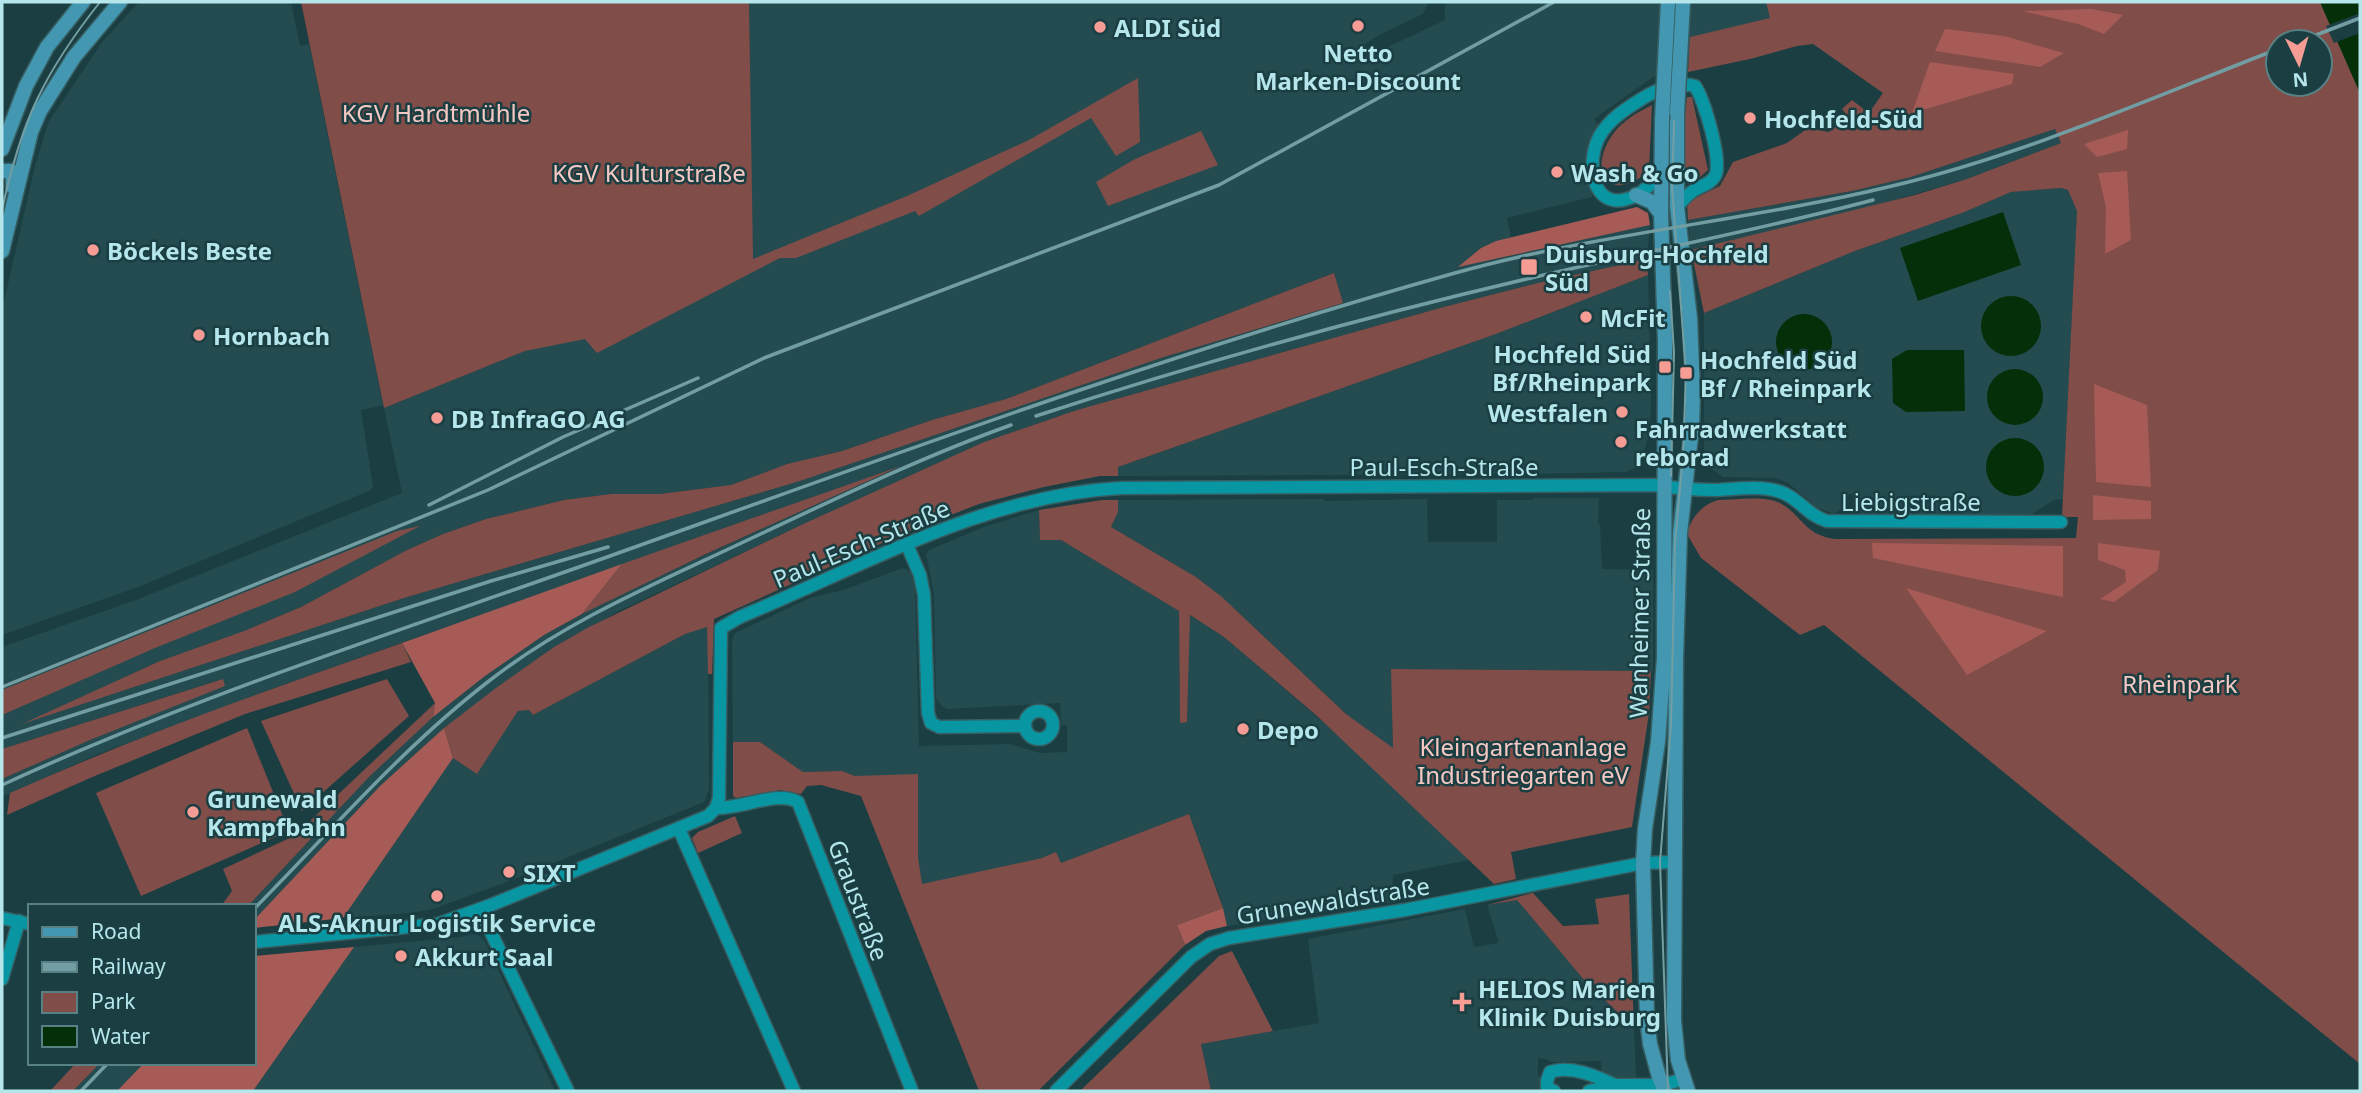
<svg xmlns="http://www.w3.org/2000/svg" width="2362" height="1093" viewBox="0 0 2362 1093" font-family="'Noto Sans',sans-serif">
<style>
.built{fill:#244c50;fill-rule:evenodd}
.green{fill:#804d49;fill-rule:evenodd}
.forest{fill:#a65b56}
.water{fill:#042f09}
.pier{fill:#1a3e41}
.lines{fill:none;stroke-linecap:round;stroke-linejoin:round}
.street-casing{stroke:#365e63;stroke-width:15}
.secondary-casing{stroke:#365e63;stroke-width:17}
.street{stroke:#0896a2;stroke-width:12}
.secondary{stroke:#4397b0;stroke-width:14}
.tram{stroke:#729ea3;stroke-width:2}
.rail{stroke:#729ea3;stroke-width:3.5}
.secondary-bridge-casing{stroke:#365e63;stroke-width:17;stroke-linecap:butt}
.secondary-bridge{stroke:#4397b0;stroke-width:14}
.poi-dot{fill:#f59c95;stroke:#1a3e41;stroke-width:2.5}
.labels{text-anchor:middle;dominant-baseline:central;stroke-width:5;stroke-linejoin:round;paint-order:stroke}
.poi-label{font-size:24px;font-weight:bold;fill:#b4e6ec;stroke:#1a3e41;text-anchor:start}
.park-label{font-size:24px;fill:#f5c8c3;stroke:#1a3e41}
.street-label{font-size:24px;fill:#b4e6ec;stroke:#1a3e41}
</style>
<rect width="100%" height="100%" fill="#1a3e41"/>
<!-- built -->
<g class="built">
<polygon points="139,2 291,2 300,46 309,44 383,405 361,410 373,487 369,491 138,587 2,635 2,310 35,166 49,121 103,41"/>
<path d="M 749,2 L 1429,2 L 1423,14 L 1383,33 L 1343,57 L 1354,63 L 1445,20 L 1445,2 L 1766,2 L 1771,18 L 1778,30 L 1972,11 L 2033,17 L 2076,30 L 2108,44 L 2134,60 L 2165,84 L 2206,127 L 2224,154 L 2241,186 L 2316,359 L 2360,445 L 2360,464 L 2325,402 L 2304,357 L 2221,171 L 2196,133 L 2155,89 L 2108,57 L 2080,43 L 2036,29 L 2004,23 L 1947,20 L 1808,35 L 1746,49 L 1653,77 L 1594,119 L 1598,124 L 1586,155 L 1592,197 L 1507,218 L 1511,237 L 1481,248 L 1460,266 L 1650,225 L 1647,259 L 1538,283 L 1440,308 L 1077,410 L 984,442 L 801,525 L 621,610 L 554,647 L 444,728 L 380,786 L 254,920 L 254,906 L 248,906 L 369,777 L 433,717 L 485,676 L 544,635 L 616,596 L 890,470 L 271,689 L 96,755 L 2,797 L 2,779 L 90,740 L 224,685 L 222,679 L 2,749 L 2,647 L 136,600 L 402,493 L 384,408 L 752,259 ZM 1334,273 L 1343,303 L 1164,357 L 800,481 L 404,598 L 30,721 L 160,661 L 244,631 L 301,607 L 407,550 L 443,534 L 486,519 L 564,500 L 611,494 L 660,494 L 731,485 L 787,464 L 842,451 L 932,420 L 1006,399 Z"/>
<polygon points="2055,129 2061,143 1967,179 1856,211 1691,250 1688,220 1852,191 1911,177"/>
<polygon points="2061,188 2068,190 2077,211 2063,499 2054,500 2029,516 1862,517 1853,507 1853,494 1842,494 1841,509 1834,514 1816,507 1787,482 1773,478 1723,477 1704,464 1704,313 1855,251 1962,213 2011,192"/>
<polygon points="1648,275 1651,396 1650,432 1641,460 1635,468 1626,472 1528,474 1118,476 1118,467 1496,334"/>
<polygon points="1533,498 1599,498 1598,524 1600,524 1602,569 1653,570 1653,671 1392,669 1393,749 1346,714 1222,597 1196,577 1111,527 1118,512 1118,500 1324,499 1325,501 1427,499 1428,542 1497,542 1497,500 1533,500"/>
<polygon points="1039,510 1040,540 1061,540 1179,611 1180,722 1187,722 1189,615 1224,637 1345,741 1469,860 1393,875 1393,902 1227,926 1220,897 1189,814 1061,863 1056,853 1042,858 922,885 918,857 855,776 842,771 803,772 760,742 733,742 732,640 735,633 810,598 843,590 903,568 910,571 915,583 919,746 1010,744 1040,753 1067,752 1067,725 1061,725 1060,703 947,709 942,706 936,698 934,594 926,554 929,550 984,527"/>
<polygon points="708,626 709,790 704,802 504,883 433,909 409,913 343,918 453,758 477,774 518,711 529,710 533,715 685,634"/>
<polygon points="1517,900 1584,980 1634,1028 1636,1077 1602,1077 1601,1061 1550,1062 1549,1060 1538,1058 1538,1076 1542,1077 1541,1091 1211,1091 1201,1044 1319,1023 1308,939 1465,909 1474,947 1499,943 1487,905"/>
<polygon points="473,934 480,936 485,942 555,1091 253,1091 354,947 461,937"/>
<polygon points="100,1063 144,1063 117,1091 73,1091"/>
</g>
<!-- green -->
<g class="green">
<polygon points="301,2 749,2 753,259 907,196 1029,140 1138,78 1140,142 1116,156 1091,118 919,216 915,211 796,258 780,258 597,353 585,339 525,351 384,408"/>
<path d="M 1766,2 L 2320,2 L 2360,93 L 2360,1064 L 1824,625 L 1800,635 L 1701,558 L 1687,534 C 1691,517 1702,505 1718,500 C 1737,500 1763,495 1780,503 C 1802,515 1804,535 1835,539 L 2076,538 L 2078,517 L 2062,517 L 2077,211 L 2068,190 L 2061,188 L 2011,192 L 1962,213 L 1855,251 L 1704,313 L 1691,250 L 1915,195 L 1967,179 L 2061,143 L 2055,129 L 1911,177 L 1852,191 L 1688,220 L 1687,202 L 1720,186 L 1733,162 L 1787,143 L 1808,128 L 1829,132 L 1848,117 L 1842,109 L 1852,100 L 1869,113 L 1883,93 L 1813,44 L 1797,46 L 1750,59 L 1688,72 L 1690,37 L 1770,18 ZM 2278,42 L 2320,42 L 2320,84 L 2278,84 Z"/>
<path d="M 1687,97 L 1692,97 L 1708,170 L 1698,179 C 1693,179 1690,180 1687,176 C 1678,167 1686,111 1687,97 Z"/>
<path d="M 1652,105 L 1649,171 C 1608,206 1587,170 1613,134 C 1622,121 1638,112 1652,105 Z"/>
<polygon points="1201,131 1218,165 1108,206 1096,182 1135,159"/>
<polygon points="1647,259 1648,275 1496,334 1118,467 1118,476 1100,476 1044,487 979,504 902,534 714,619 712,674 708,674 707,627 685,634 533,715 529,710 518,711 477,774 453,758 444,728 496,688 554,647 589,627 801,525 984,442 1077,410 1440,308 1538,283"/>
<polygon points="1334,273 1343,303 1164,357 800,481 404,598 22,724 160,661 244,631 301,607 407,550 443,534 486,519 564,500 611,494 660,494 731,485 787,464 842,451 932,420 1006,399"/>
<polygon points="901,466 706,554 582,614 622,564"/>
<polygon points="1102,500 1118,500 1118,512 1111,527 1196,577 1222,597 1346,714 1393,748 1391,669 1651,671 1649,713 1632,827 1511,852 1516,879 1494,884 1317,716 1224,637 1190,615 1187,722 1180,723 1179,611 1061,540 1040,540 1039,510"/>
<polygon points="420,526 295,592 155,648 2,715 2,690 397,531"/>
<path d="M 402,643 L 411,662 L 245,714 L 90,778 L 7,815 L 10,793 C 138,736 270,689 402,643 Z"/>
<polygon points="223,679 225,686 90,740 2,779 2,749"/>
<polygon points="387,679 409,716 302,811 261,721"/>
<polygon points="435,703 433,717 369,777 248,906 221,906 232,891 223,869 294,836"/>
<polygon points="247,728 289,831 141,896 96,793"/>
<polygon points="733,742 760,742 803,772 842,771 855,776 918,774 918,857 922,884 1042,858 1056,852 1061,863 1189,814 1223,908 1177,925 1185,945 1038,1091 979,1091 861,796 821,785 807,786 801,794 780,790 736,798 733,796"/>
<polygon points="735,816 742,833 698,853 692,838 698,832"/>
<polygon points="1533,893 1563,926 1599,924 1595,899 1629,894 1634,1028 1584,980 1517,900 1487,905"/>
<polygon points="1232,951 1273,1031 1201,1044 1211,1091 1080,1091 1219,956"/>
<polygon points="76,1063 100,1063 73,1091 50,1091"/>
</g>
<!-- forest -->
<g class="forest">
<polygon points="2092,9 2123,15 2104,34 2078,24 2022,11"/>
<polygon points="1945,29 2004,36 2064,53 2040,67 1935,51"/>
<polygon points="1930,62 2014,74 2012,84 1912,113"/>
<polygon points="2128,130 2127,149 2097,157 2084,144"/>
<polygon points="2127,171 2131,240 2105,254 2106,207 2098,173"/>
<polygon points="1637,207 1648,213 1650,225 1458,267 1481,248 1496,241"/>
<polygon points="2094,384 2147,405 2151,487 2096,482"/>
<polygon points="2093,495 2151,501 2151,519 2093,520"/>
<polygon points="1872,543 2063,546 2063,597 1873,558"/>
<polygon points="2098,543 2160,551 2158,570 2114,602 2100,599 2126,582 2125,570 2098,560"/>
<polygon points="622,564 582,614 544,635 485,676 433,717 435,703 402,643"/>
<polygon points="1906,588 2047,631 1967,675"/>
<polygon points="444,728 453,758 343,918 254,928 254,920 380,786"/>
<polygon points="1223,908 1227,926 1206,931 1185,945 1177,925"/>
<polygon points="354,947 253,1091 117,1091 144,1063 254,1063 254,956"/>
</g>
<!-- water -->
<g class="water">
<polygon points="2320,2 2360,2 2360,93"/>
<polygon points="2003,212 2021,265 1918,301 1900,248"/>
<circle cx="2011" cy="326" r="30"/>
<circle cx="1804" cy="342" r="28"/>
<polygon points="1907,350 1964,350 1965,411 1906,412 1893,403 1892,359"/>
<circle cx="2015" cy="397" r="28"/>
<circle cx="2015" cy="467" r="29"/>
</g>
<!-- pier -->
<polygon class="pier" points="2360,13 2360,33 2334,43 2326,26"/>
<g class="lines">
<defs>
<g id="street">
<path d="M 1661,173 C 1654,181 1646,190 1637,195 C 1594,217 1584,167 1599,137 C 1609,119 1627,108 1643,98 C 1658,89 1678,82 1695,86 C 1704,99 1723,162 1715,176 C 1711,184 1700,186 1693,191 C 1687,195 1682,201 1677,207"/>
<polyline points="907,545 920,575 924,595 928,713 931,723 939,727 1025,726"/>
<circle cx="1039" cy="725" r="14"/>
<path d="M 716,808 C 741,809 778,790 798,802 L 912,1091"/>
<polyline points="679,829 794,1091"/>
<polyline points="480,910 568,1091"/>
<polyline points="2,918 30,924"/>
<path d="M 254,942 L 438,924 L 491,905 L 708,816 L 716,808 L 719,798 L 721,628 L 740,617 C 863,566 986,495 1121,488 L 1654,485 C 1674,488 1694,490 1715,490 C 1735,489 1761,485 1781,492 C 1799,498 1808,516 1827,521 L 2061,522"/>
<polyline points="2,979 19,921"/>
<polyline points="1056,1091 1191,957 1210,944 1229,938 1405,910 1643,863 1673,862"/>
<path d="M 1554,1091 L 1547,1088 L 1547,1081 L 1550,1072 C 1571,1065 1596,1076 1615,1085"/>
<polyline points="1589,1091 1615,1085 1663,1085 1683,1079"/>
</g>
<g id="secondary">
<polyline points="1677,113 1677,207 1690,318 1693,392 1692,427 1680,533 1676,658 1674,1021 1678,1060 1688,1091"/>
<polyline points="1662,120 1661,214 1665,341 1664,658 1658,742 1645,829 1643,863 1647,1018 1650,1044 1659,1077 1665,1091"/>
<polyline points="2,149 26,86 47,47 83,2"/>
<polyline points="2,171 11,171 13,174 13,187"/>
<polyline points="1636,195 1652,202 1661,214"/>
<polyline points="2,251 31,132 40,111 74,57 120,2"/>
</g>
</defs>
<!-- street casing -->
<use href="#street" class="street-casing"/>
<!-- secondary casing -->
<use href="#secondary" class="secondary-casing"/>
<!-- street -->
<use href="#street" class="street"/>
<!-- secondary -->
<use href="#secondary" class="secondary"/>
<!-- tram -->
<g class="tram">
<path d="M 2,210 C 21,121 44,73 100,2"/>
<polyline points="1670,291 1674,352 1671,476"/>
<polyline points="1668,1091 1660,862 1671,725 1675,543 1683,456 1686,373 1672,187 1678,2"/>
</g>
<!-- rail -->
<g class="rail">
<polyline points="2298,42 2360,18"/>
<path d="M 1036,416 C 1199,363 1364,317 1531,278 C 1645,251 1760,230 1873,200"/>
<polyline points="429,505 563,437 698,378"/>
<polyline points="2,687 488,490 764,358 1219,185 1554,2"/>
<polyline points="2,738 491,581 608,547"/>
<path d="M 2,785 C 199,694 406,629 610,556 C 890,456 1169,353 1455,273 C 1599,233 1748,221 1892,186 C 2024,155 2151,98 2278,49"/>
<path d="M 254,909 C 331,831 402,748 489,681 C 563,623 650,586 735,546 C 825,504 916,459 1011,425"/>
<polyline points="81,1091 108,1063"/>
</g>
<defs>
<g id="secondary-bridge">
<polyline points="1677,113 1683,2"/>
<polyline points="1662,120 1668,2"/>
</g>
</defs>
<!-- secondary-bridge casing -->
<use href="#secondary-bridge" class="secondary-bridge-casing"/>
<!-- secondary-bridge -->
<use href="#secondary-bridge" class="secondary-bridge"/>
</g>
<!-- markers -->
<g class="poi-dot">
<circle cx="1358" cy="26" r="7"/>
<circle cx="1100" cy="27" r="7"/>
<circle cx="1750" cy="118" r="7"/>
<circle cx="1557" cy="172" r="7"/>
<circle cx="93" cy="250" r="7"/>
<rect x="1520" y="258" width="18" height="18" rx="3.5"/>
<circle cx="1586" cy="317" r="7"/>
<circle cx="199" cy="335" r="7"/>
<rect x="1658" y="360" width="14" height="14" rx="3.5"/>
<rect x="1679" y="366" width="14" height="14" rx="3.5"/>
<circle cx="1622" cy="412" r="7"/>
<circle cx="437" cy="418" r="7"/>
<circle cx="1621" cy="442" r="7"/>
<circle cx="1243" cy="729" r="7"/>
<circle cx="193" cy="812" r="7"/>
<circle cx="509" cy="872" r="7"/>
<circle cx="437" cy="896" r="7"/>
<circle cx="401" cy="956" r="7"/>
<path d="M1458.5 991.5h7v7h7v7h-7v7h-7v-7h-7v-7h7z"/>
</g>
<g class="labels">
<!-- poi labels -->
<g class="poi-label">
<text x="1114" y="27">ALDI Süd</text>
<text x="1358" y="52" text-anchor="middle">Netto<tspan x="1358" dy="28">Marken-Discount</tspan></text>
<text x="1764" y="118">Hochfeld-Süd</text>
<text x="1571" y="172">Wash &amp; Go</text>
<text x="107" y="250">Böckels Beste</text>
<text x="1545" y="253">Duisburg-Hochfeld<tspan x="1545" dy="28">Süd</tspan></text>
<text x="1600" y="317">McFit</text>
<text x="213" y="335">Hornbach</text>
<text x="1651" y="353" text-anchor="end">Hochfeld Süd<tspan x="1651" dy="28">Bf/Rheinpark</tspan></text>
<text x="1700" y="359">Hochfeld Süd<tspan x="1700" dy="28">Bf / Rheinpark</tspan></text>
<text x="1608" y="412" text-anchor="end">Westfalen</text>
<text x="451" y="418">DB InfraGO AG</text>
<text x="1635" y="428">Fahrradwerkstatt<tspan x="1635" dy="28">reborad</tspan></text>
<text x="1257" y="729">Depo</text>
<text x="207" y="798">Grunewald<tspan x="207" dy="28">Kampfbahn</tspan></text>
<text x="523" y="872">SIXT</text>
<text x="437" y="922" text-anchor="middle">ALS-Aknur Logistik Service</text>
<text x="415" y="956">Akkurt Saal</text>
<text x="1478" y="988">HELIOS Marien<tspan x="1478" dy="28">Klinik Duisburg</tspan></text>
</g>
<!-- park labels -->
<g class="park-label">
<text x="436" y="112">KGV Hardtmühle</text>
<text x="649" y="172">KGV Kulturstraße</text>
<text x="2180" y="683">Rheinpark</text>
<text x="1523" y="746">Kleingartenanlage<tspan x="1523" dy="28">Industriegarten eV</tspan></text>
</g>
<!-- street labels -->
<g class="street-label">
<text x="1444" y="466">Paul-Esch-Straße</text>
<text x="1911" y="501">Liebigstraße</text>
<text transform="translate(861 543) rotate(-23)">Paul-Esch-Straße</text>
<text transform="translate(1639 613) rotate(-89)">Wanheimer Straße</text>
<text transform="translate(859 900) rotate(69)">Graustraße</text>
<text transform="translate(1333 900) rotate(-9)">Grunewaldstraße</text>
</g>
</g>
<!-- border -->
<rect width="2362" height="1093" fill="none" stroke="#b4e6ec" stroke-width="7"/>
<!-- legend -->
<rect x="28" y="904" width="228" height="161" fill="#1a3e41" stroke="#588185" stroke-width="2"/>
<rect x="42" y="927" width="35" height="10" fill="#4397b0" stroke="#588185" stroke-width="2"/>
<text x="91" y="939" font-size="21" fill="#b4e6ec">Road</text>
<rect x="42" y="962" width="35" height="10" fill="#729ea3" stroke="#588185" stroke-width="2"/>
<text x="91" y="974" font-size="21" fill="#b4e6ec">Railway</text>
<rect x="42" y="992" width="35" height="21" fill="#804d49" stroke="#588185" stroke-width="2"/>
<text x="91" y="1009" font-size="21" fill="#b4e6ec">Park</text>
<rect x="42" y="1026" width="35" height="21" fill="#042f09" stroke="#588185" stroke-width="2"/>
<text x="91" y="1044" font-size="21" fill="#b4e6ec">Water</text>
<!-- north arrow -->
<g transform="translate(2299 63) rotate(175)"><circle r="33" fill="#1a3e41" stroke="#588185" stroke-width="2"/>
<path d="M0-5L12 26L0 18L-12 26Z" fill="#f59c95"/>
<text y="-10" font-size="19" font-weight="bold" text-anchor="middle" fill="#b4e6ec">N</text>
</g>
</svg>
